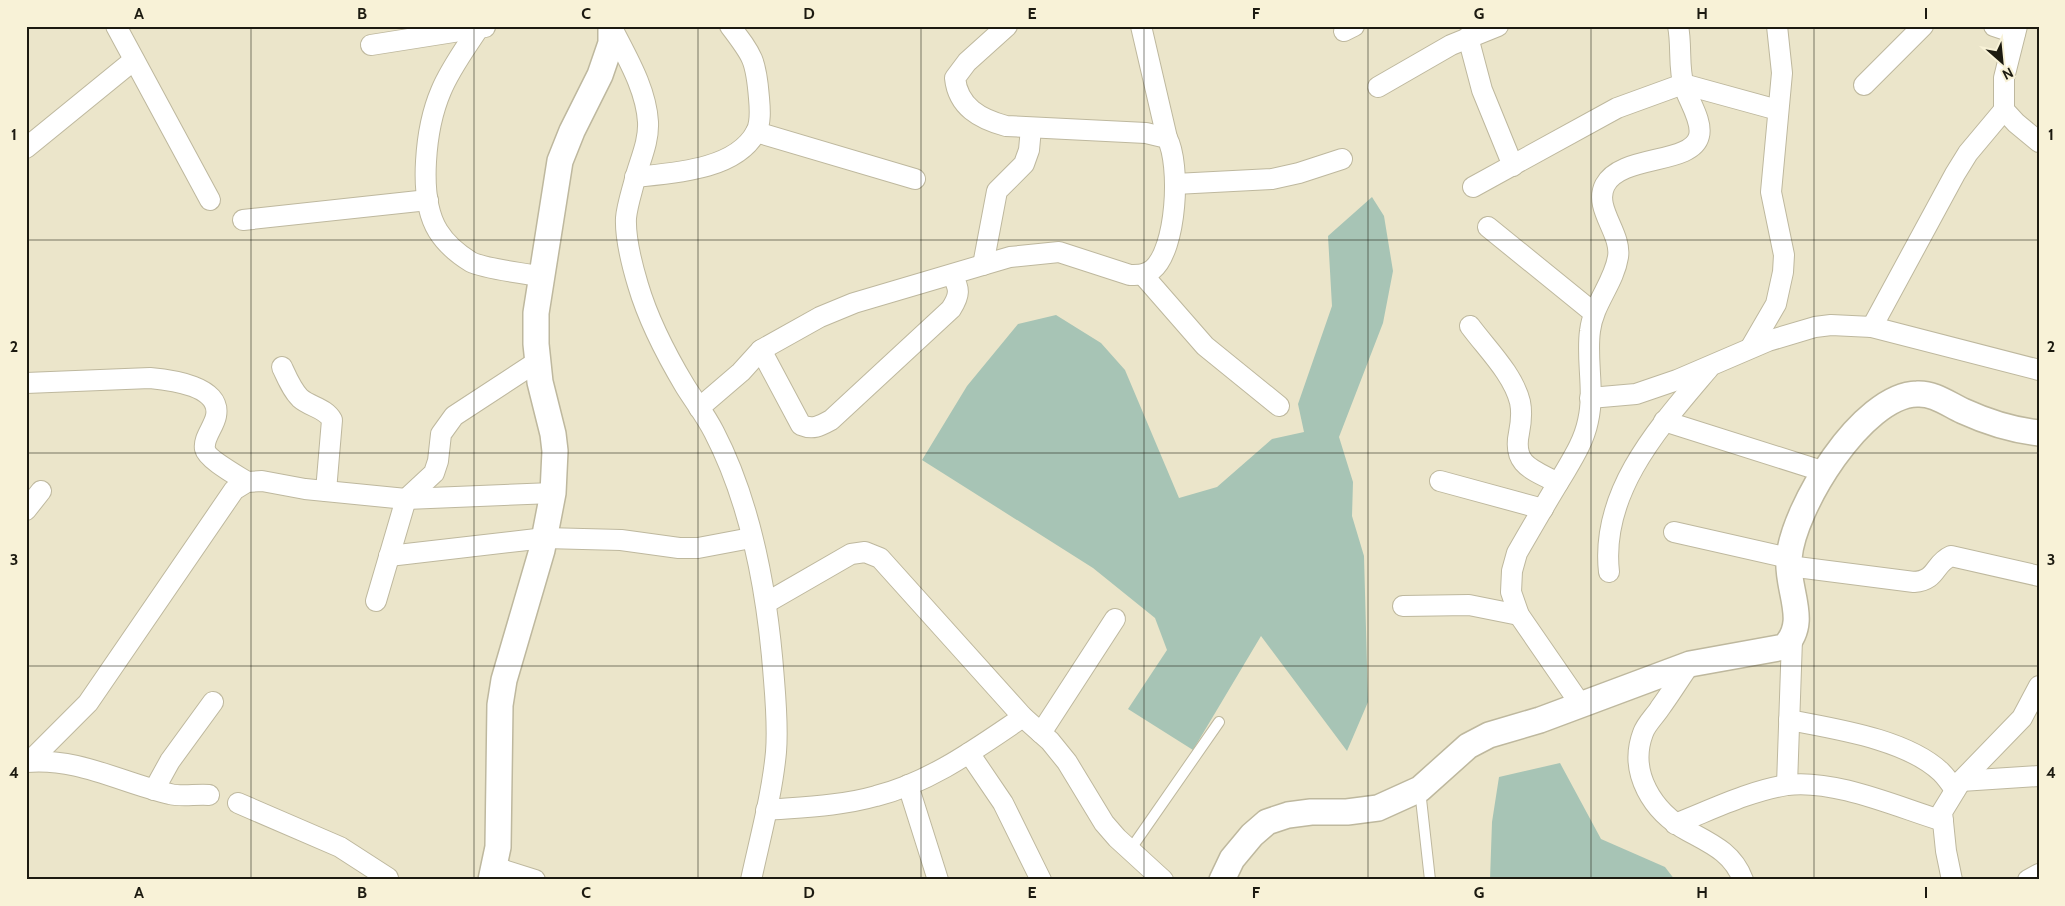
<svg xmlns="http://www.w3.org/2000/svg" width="2065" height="906" viewBox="0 0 2065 906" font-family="Cabin,sans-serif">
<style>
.green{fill:#a7c4b5}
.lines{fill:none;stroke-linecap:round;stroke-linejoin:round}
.service-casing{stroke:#beb89e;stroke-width:12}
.minor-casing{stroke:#beb89e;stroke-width:22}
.tertiary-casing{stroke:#beb89e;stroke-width:28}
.service{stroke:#fff;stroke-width:10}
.minor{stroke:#fff;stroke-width:20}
.tertiary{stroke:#fff;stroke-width:25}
.grid{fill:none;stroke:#1c1a10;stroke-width:1;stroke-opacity:0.55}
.neatline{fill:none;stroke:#1c1a10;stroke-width:2}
.grid-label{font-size:16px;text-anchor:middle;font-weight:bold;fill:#1c1a10}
</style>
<rect width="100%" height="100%" fill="#ebe5ca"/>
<!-- green -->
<g class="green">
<polygon points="1372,197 1384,216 1393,271 1383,323 1339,437 1353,482 1352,516 1364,556 1368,702 1347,751 1261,636 1193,750 1128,709 1167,650 1155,618 1093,568 922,460 967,386 1018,324 1056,315 1101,343 1125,370 1179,498 1217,487 1272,439 1304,432 1298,404 1332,306 1328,236"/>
<polygon points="1560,763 1601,839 1665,867 1675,880 1490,880 1492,822 1499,777"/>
</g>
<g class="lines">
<defs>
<g id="service">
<polyline points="1420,790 1430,880"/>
<polyline points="1130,850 1219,722"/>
</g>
<g id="minor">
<polyline points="116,26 210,200"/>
<path d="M 611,26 C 626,56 646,88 648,122 C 649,142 640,160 635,179 C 632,191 627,206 626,218 C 625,239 632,265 638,285 C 648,319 667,356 685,386 C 695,402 706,416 714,432 C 752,505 768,598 774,680 C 776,704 778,728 776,752 C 772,795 760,838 751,880"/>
<polyline points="1141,26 1167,138"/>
<polyline points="1994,26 2015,33"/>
<polyline points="2017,26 2004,78 2004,110 2016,123 2039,142"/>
<path d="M 478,29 C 465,49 450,69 441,91 C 426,126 417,197 438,231 C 446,244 458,254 471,262 C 485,269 524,273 542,277"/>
<polyline points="1344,31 1354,26"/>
<polyline points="1468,37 1482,90 1513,166"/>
<polyline points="371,45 485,27"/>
<polyline points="1864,85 1923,26"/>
<polyline points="1378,87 1451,45 1498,26"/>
<polyline points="756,132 915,179"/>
<polyline points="26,148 134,60"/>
<path d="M 635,177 C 673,173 736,170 756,132 C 761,123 760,109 759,98 C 756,60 753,56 730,26"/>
<polyline points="1175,184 1272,179 1299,173 1342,159"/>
<polyline points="1473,187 1617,108 1683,84 1778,110"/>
<polyline points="243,220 428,200"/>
<polyline points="1488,227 1594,313"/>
<polyline points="983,265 997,191 1024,164 1029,150 1031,128"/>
<polyline points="1143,275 1205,346 1279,406"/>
<path d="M 1470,326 C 1487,349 1513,374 1520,402 C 1522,412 1521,423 1519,433 C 1512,466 1534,470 1558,483"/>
<polyline points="1872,327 1955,174 1968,153 2004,110"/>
<polyline points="1751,347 1776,304 1783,272 1784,255 1771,192 1782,73 1777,26"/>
<path d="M 761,350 L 801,425 C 813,430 820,426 831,420 L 951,309 C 960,295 960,289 952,275"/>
<path d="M 282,367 C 287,378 292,390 300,398 C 310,407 326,408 332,420 L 326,491"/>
<path d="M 26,383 L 150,378 C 171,380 222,386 216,416 C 214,427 203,438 205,449 C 207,459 238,476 247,482"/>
<polyline points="1590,398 1636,394 1677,380 1768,341 1815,327 1831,325 1872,327 2039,370"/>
<path d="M 699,408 L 741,372 L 761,350 L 820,317 L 854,303 L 1010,257 L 1059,252 L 1130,275 C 1139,275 1145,275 1152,270 C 1177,250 1181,164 1167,138 L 1146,133 L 1006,126 C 980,119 958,107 955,78 L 967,62 L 1007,26"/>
<polyline points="1664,421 1825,472"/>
<polyline points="1440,481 1543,509"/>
<polyline points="26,510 41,491"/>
<polyline points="1674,532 1789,558"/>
<polyline points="389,556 545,538 621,540 679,548 698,548 751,538"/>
<path d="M 1789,566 L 1914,582 C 1938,580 1933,564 1951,556 L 2039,576"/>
<path d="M 1609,572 C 1600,491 1660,426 1709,368"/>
<polyline points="376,601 406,499 434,473 438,461 441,434 454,416 538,361"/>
<polyline points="766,603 851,554 865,552 880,558 1023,717 1050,741 1067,762 1104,823 1117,838 1163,880"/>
<polyline points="1403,606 1469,605 1519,615"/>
<path d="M 1690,664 C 1680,678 1671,693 1660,708 C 1655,716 1646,724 1643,733 C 1628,773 1653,812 1688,831 C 1712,844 1733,853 1743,880"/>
<path d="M 1581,705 L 1519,615 L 1511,592 L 1512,571 L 1517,553 C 1532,527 1547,501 1563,475 C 1573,458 1584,441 1588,421 C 1595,391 1586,360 1590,331 C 1593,304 1614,283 1618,257 C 1622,233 1593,208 1605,185 C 1621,154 1692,165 1699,136 C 1703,121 1688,100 1684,86 C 1678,68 1682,45 1678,26"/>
<path d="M 1789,720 C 1835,729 1906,739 1941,772 C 1946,777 1951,784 1955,790"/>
<polyline points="1041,733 1115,619"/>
<polyline points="969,753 1003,803 1041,880"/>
<polyline points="30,761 88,703 234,490 247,482 262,481 305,489 406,499 553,493"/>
<path d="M 26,762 C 77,757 122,783 170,794 C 181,797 196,794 209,795"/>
<polyline points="1961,781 2039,776"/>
<polyline points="908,785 938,880"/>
<polyline points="1787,785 1792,639"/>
<polyline points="154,790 170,761 213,702"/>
<polyline points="238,803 340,847 388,878"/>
<path d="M 766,810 C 803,807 841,806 876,796 C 931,782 977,748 1023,717"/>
<path d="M 1675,824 C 1711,810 1749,791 1787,785 C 1835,779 1897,807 1943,821"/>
<polyline points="494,867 535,880"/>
<polyline points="1952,880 1946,851 1942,812 1961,781 2022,718 2039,686"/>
<polyline points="2028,880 2039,874"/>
</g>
<g id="tertiary">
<polyline points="491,880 498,847 500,705 504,680 542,550 553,493 555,451 553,434 540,382 536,344 536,313 560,161 572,131 600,75 611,43 611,26"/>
<path d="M 1222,880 L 1232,859 L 1252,835 L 1267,822 L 1288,815 L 1311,812 L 1347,812 L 1378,808 L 1420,789 L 1468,746 L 1489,735 L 1540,720 L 1690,664 L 1784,647 C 1810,622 1786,590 1789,558 C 1793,508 1862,395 1917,394 C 1934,393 1948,404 1963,411 C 1987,422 2012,430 2039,433"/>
</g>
</defs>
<!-- service casing -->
<use href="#service" class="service-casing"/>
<!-- minor casing -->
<use href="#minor" class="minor-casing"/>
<!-- tertiary casing -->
<use href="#tertiary" class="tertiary-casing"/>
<!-- service -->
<use href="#service" class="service"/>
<!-- minor -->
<use href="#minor" class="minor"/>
<!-- tertiary -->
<use href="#tertiary" class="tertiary"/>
</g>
<!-- grid -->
<path class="grid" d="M 251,26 L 251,880M 474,26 L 474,880M 698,26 L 698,880M 921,26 L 921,880M 1144,26 L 1144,880M 1368,26 L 1368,880M 1591,26 L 1591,880M 1814,26 L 1814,880M 26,240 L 2039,240M 26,453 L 2039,453M 26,666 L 2039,666"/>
<!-- border -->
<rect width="2065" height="906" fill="none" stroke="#f8f2d7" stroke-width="55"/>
<!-- north arrow -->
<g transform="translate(2002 62) rotate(153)" stroke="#f8f2d7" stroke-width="4" paint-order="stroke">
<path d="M0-4L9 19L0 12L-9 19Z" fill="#1c1a10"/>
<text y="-8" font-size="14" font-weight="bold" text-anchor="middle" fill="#1c1a10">N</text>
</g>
<rect x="28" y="28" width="2010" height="850" class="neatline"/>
<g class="grid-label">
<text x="139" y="19">A</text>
<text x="362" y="19">B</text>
<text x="586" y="19">C</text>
<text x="809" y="19">D</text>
<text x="1032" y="19">E</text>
<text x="1256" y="19">F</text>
<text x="1479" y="19">G</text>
<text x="1702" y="19">H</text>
<text x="1926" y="19">I</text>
<text x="14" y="140">1</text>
<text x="2051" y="140">1</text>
<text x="14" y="352">2</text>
<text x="2051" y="352">2</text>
<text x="14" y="565">3</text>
<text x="2051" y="565">3</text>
<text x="14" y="778">4</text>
<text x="2051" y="778">4</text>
<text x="139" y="898">A</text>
<text x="362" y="898">B</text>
<text x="586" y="898">C</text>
<text x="809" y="898">D</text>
<text x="1032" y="898">E</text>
<text x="1256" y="898">F</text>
<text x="1479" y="898">G</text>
<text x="1702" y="898">H</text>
<text x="1926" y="898">I</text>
</g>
</svg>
